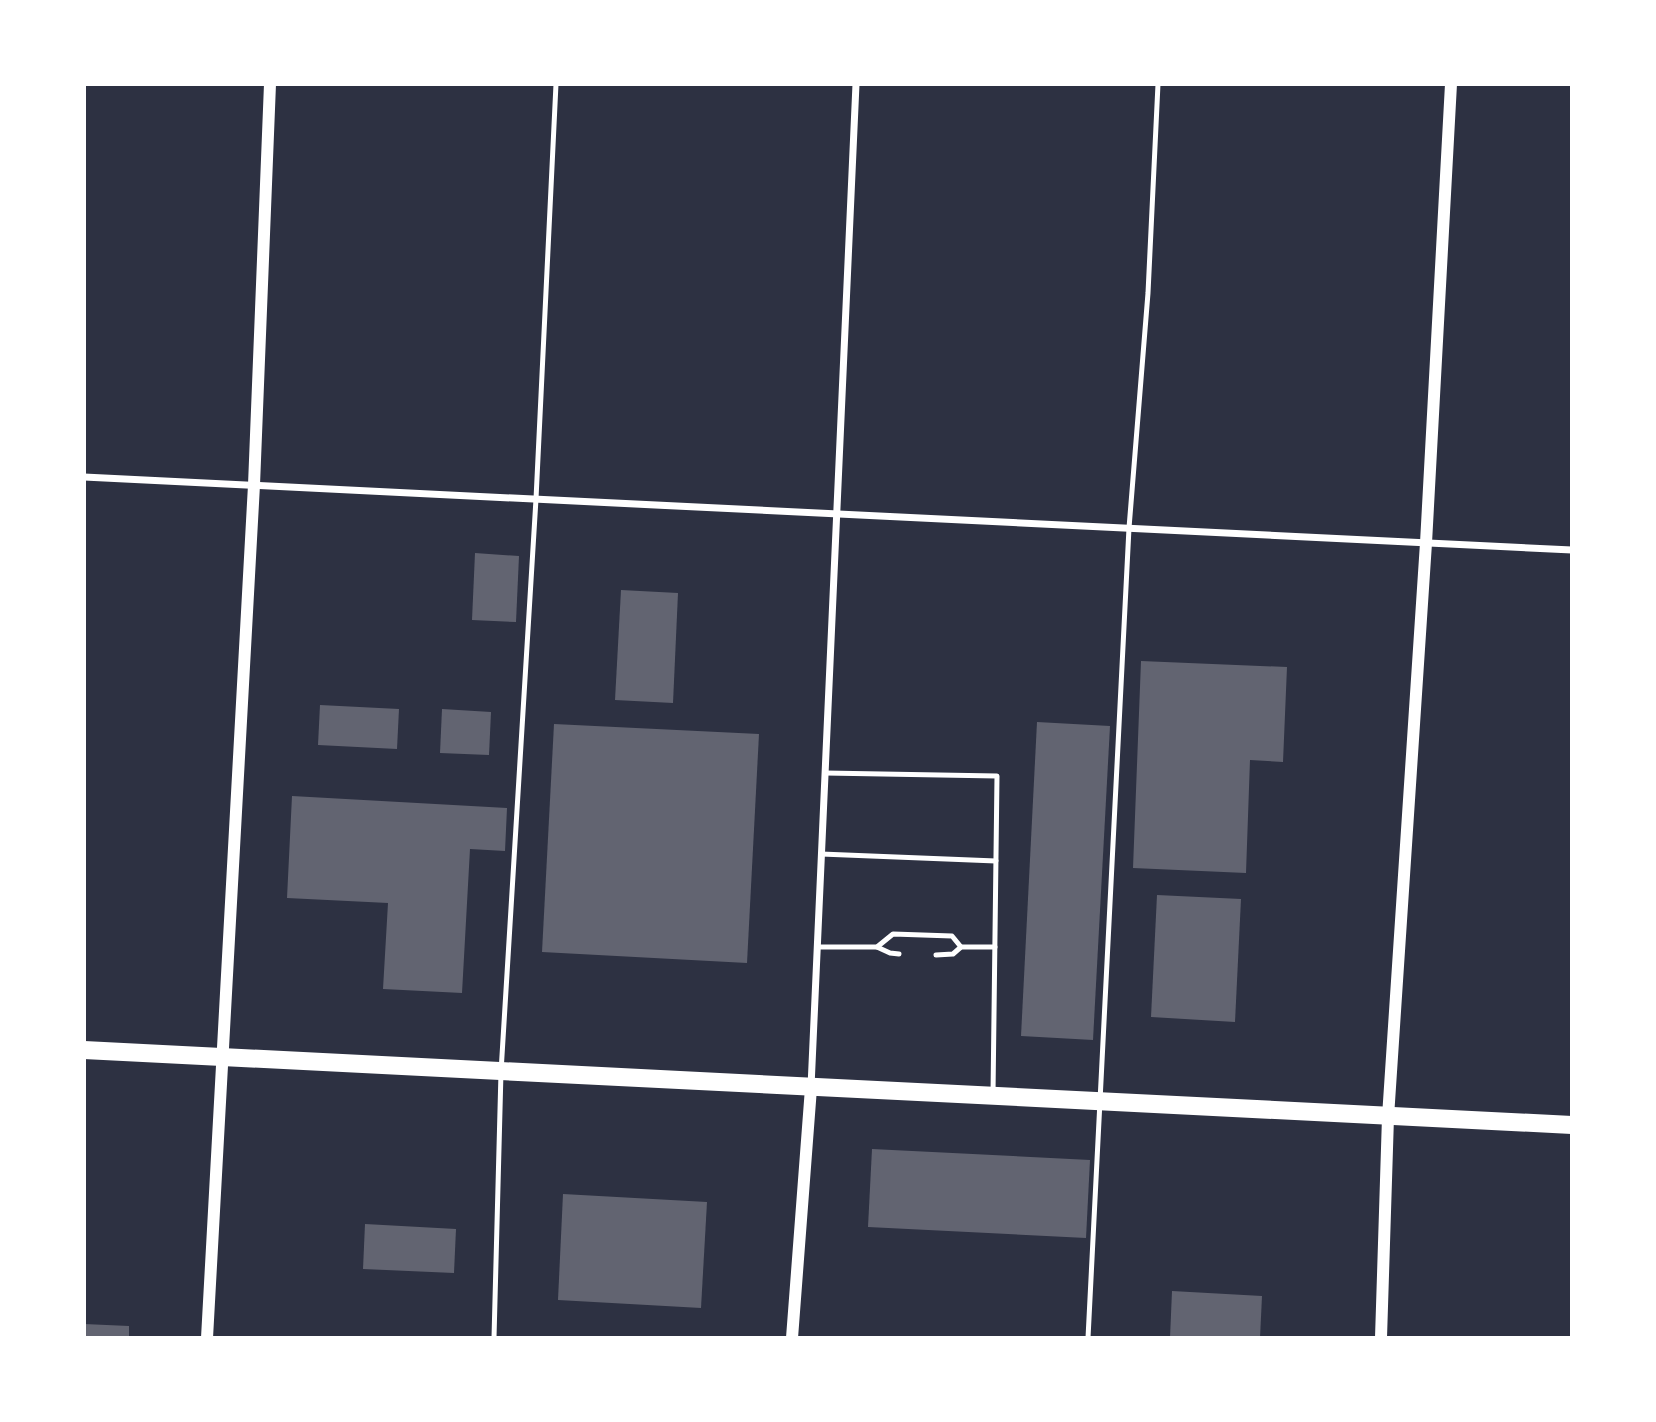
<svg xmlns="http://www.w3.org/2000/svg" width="1656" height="1422" viewBox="0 0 1656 1422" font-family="Merriweather,serif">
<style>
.building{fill:#626471}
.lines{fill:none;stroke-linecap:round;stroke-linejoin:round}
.service{stroke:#fff;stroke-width:5}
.minor{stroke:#fff;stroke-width:7}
.tertiary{stroke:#fff;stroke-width:12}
.primary{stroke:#fff;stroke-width:18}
</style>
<rect width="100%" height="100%" fill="#2d3142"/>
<!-- building -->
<g class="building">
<polygon points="475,553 519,556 516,622 472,620"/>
<polygon points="621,590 678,593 673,703 615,700"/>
<polygon points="1141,661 1287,667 1283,762 1250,760 1246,873 1133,868"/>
<polygon points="320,705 399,709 397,749 318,745"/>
<polygon points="442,709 491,712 489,755 440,753"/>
<polygon points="1037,722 1110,726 1093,1040 1021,1036"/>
<polygon points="554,724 759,734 747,963 542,952"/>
<polygon points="292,796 507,808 505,851 470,849 462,993 383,989 388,903 287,898"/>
<polygon points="1157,895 1241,899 1235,1022 1151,1017"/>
<polygon points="872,1149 1090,1160 1086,1238 868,1227"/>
<polygon points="563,1194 707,1202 701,1308 558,1300"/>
<polygon points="365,1224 456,1229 454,1273 363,1269"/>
<polygon points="1172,1291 1262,1296 1260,1338 1170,1338"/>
<polygon points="84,1324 129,1326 129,1338 84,1338"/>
</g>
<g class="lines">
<!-- service -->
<g class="service">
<polyline points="825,773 997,776 993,1094"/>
<polyline points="821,854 996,861"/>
<polyline points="817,947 877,947 893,934 952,936 961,947"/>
<polyline points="877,947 890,953 899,954"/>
<polyline points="936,955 953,954 961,947 995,947"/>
<polyline points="494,1338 501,1072 536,499 556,84"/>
<polyline points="1088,1338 1129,528 1148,293 1158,84"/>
</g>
<!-- minor -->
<g class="minor">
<polyline points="84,477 1572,550"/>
<polyline points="811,1087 856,84"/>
</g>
<!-- tertiary -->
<g class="tertiary">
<polyline points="207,1338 254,485 270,84"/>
<polyline points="792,1338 811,1088"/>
<polyline points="1381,1338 1388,1117 1426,543 1451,84"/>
</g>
<!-- primary -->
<polyline class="primary" points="84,1050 1572,1125"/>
</g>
<!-- border -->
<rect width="1656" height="1422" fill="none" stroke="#ffffff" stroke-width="172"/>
</svg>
